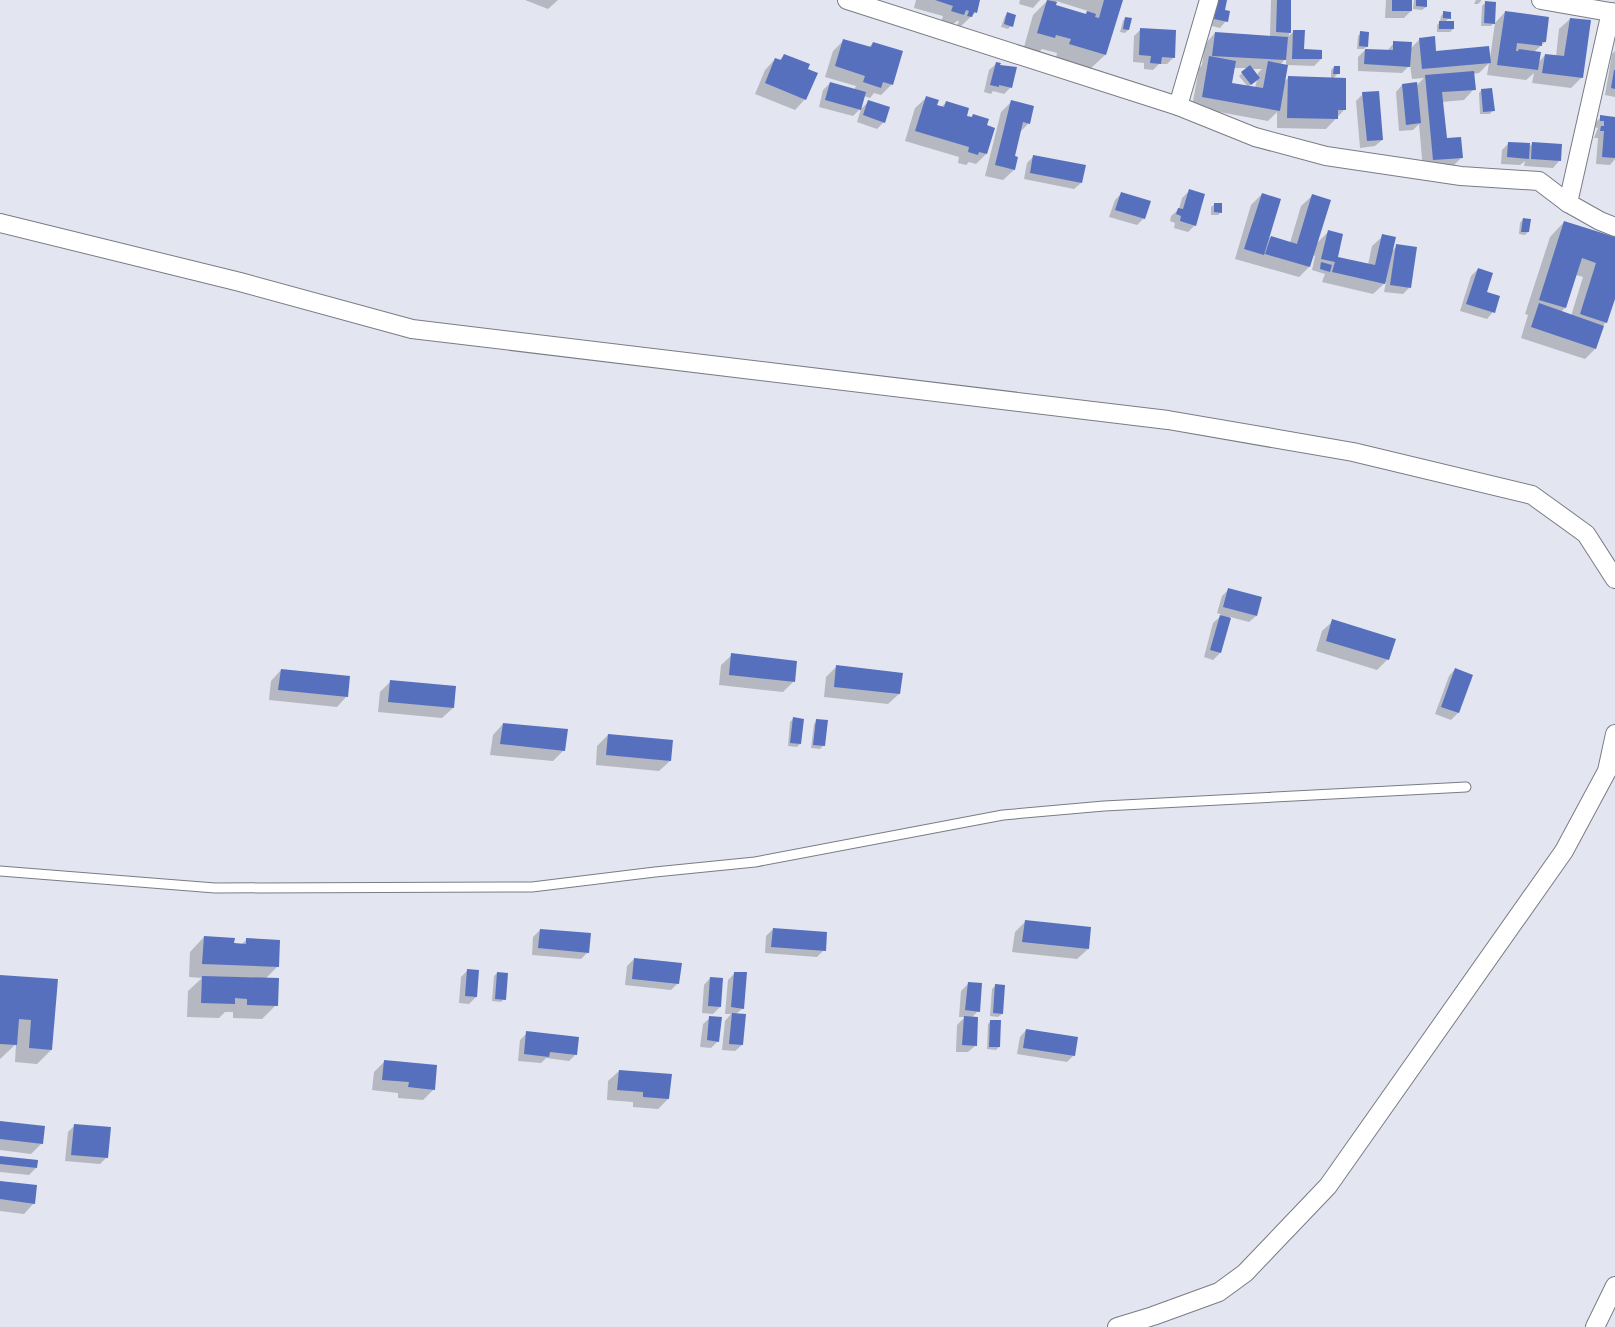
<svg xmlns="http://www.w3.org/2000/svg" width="1615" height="1327" viewBox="0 0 1615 1327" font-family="'Roboto Condensed',sans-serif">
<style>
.shadow{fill:#0003;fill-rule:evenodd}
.building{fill:#5670be}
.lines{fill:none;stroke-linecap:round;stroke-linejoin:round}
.service-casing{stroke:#797c84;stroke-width:11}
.minor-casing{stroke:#797c84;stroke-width:20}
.service{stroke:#fff;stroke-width:9}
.minor{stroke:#fff;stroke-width:18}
</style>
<rect width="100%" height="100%" fill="#e3e6f0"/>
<!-- shadow -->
<g class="shadow">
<polygon points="525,0 558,0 548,9"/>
<polygon points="916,0 979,0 976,12 960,27 957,26 959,21 957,21 952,25 941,22 943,16 914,8"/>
<polygon points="1020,0 1040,0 1033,8 1019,4"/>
<path d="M 1048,0 L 1121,0 L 1105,55 L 1090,69 L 1056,58 L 1057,53 L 1042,49 L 1039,52 L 1024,47 L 1033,15 ZM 1056,1 L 1088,11 L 1085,15 L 1054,6 Z"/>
<polygon points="1214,0 1226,0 1224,11 1226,21 1220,28 1208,25"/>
<path d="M 1271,0 L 1290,0 L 1289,36 L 1294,31 L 1303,51 L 1321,59 L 1314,66 L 1287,65 L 1284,82 L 1288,78 L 1331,79 L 1331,70 L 1334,67 L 1338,73 L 1333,79 L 1344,110 L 1326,129 L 1277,128 L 1277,112 L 1268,121 L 1192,107 L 1199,68 L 1202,65 L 1205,44 L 1215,33 L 1270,37 ZM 1286,58 L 1286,66 L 1280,65 ZM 1233,68 L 1248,68 L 1239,76 L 1248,87 L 1230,84 ZM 1251,69 L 1262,69 L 1258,73 L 1257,77 ZM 1257,80 L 1255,88 L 1248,87 Z"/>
<polygon points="1386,0 1411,0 1411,11 1404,18 1385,18"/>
<polygon points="1414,0 1426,0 1426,7 1422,10 1413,9"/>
<polygon points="1476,0 1481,0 1481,1 1478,4 1474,4"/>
<polygon points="1485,3 1494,23 1491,26 1481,26 1482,6"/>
<polygon points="1444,12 1449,18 1445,22 1453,29 1450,32 1437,32 1437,25 1440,22 1441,16"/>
<polygon points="1505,12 1545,42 1534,52 1538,63 1545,55 1556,57 1559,29 1570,19 1589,21 1581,78 1571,88 1532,83 1534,73 1526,80 1487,75 1489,63 1479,73 1473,74 1474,89 1464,100 1442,102 1445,140 1462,157 1451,168 1423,170 1419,124 1413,130 1399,131 1396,92 1402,85 1416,86 1424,78 1412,79 1410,65 1402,73 1358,71 1358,57 1365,50 1387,51 1394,43 1410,49 1420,39 1434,52 1490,58 1495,23"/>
<polygon points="1008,13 1011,26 1008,29 1001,27 1005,16"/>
<polygon points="1126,18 1128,30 1125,33 1120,32 1123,21"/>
<polygon points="1141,29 1174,57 1167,64 1159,64 1153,70 1144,69 1144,63 1133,62 1134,36"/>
<polygon points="1361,33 1367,46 1364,49 1357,49 1358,36"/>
<polygon points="844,40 869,47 873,43 892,84 881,95 874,93 870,98 864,96 860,109 853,116 819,107 823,90 830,83 854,90 856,86 825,77 833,51"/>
<polygon points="1615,51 1615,97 1605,95 1612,54"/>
<polygon points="784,55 805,99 795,110 755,94 765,70 775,59 779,61"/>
<polygon points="996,64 1011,87 1004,94 993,91 991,94 984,92 989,70"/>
<polygon points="1482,90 1493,110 1490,114 1480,114 1479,93"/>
<polygon points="1363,94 1382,140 1375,146 1360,148 1356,101"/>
<polygon points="926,98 936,106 941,107 946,103 965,117 970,118 973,115 986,154 976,164 969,162 966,165 958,163 959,157 905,141 915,108"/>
<polygon points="868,102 884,122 877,129 857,122 861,109"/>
<polygon points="1011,102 1029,123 1019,133 1013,157 1014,170 1003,180 985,176 1001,112"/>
<polygon points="1601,117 1615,118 1615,159 1610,165 1596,164 1598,138 1594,138 1598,128 1594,127 1594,124"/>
<polygon points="1509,143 1528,148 1532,144 1559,161 1553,168 1524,166 1525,161 1520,165 1501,164 1502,150"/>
<polygon points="1034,156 1081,183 1074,189 1024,179 1027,163"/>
<polygon points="1189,191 1195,225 1188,232 1174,228 1175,223 1170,221 1171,216 1179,209 1182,198"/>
<polygon points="1122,193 1144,218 1137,225 1109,217 1115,200"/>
<polygon points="1262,194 1268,237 1290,243 1301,206 1312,196 1316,244 1328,232 1336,258 1368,265 1372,246 1383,236 1392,251 1397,246 1409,288 1403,294 1384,292 1386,282 1373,294 1322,282 1325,274 1312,270 1315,256 1313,255 1309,267 1299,277 1235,259 1251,205"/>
<polygon points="1215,204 1221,212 1218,215 1211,215 1211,207"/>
<polygon points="1523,219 1528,232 1525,235 1519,234 1520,223"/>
<path d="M 1564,222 L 1615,238 L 1615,295 L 1606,322 L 1603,326 L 1595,349 L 1585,359 L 1521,338 L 1528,315 L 1525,314 L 1550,237 ZM 1576,275 L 1583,277 L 1571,316 L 1561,312 L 1565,308 Z"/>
<polygon points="1478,269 1493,312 1487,319 1460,311 1471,276"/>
<polygon points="1229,589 1256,616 1249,622 1230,617 1220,653 1213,660 1204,657 1213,623 1222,615 1217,613 1222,596"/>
<polygon points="1333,621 1388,659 1377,670 1316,651 1322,631"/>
<polygon points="732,655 793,682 783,692 719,685 721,665"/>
<polygon points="837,666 899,694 888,704 824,697 826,677"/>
<polygon points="1455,669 1458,713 1451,720 1435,714 1449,676"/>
<polygon points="281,670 347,696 337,707 269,700 271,681"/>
<polygon points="391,681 453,708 442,718 378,712 380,692"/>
<polygon points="793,719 800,744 797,747 788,746 790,722"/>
<polygon points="817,721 823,746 820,749 811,748 814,724"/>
<polygon points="503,724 564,750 553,761 490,755 493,735"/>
<polygon points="608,735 670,761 659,771 596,765 597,746"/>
<polygon points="1025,922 1088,949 1077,959 1012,952 1015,932"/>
<polygon points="773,929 824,950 817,957 765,953 766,936"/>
<polygon points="540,930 588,952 581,959 532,955 533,937"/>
<polygon points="204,937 233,945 241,945 247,939 278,966 265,979 276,1005 262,1019 233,1018 233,1012 225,1012 219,1018 187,1017 188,991 202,978 189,977 190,952"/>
<polygon points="634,959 678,983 671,990 625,985 627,966"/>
<polygon points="468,970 476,997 469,1004 459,1003 461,977"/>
<polygon points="497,973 504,999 501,1002 492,1001 494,976"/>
<polygon points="735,973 743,1008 736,1014 742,1045 735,1051 722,1050 725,1021 731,1014 725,1014 728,980"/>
<polygon points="0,976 57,981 51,1050 37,1064 15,1062 16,1044 0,1059"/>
<polygon points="710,978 720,1007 713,1014 702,1013 704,985"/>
<polygon points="968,984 978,1011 971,1018 975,1046 968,1052 956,1052 957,1025 965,1017 959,1017 961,991"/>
<polygon points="995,986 1002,1014 998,1017 990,1016 992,989"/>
<polygon points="710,1018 718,1041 711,1048 700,1047 703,1024"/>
<polygon points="991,1021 999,1047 996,1050 987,1049 988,1024"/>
<polygon points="1026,1030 1074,1055 1067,1062 1017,1054 1020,1037"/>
<polygon points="527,1033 576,1054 569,1061 546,1058 541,1063 518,1061 520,1040"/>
<polygon points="385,1061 434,1089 423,1100 398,1098 398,1093 372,1090 374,1072"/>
<polygon points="619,1071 668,1099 658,1109 633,1107 633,1102 607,1100 608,1081"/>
<polygon points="0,1122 42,1143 31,1154 0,1150"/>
<polygon points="75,1125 106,1158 100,1164 65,1161 68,1132"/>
<polygon points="0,1157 36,1168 29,1175 0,1172"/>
<polygon points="0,1182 34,1203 24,1214 0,1211"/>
</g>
<!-- building -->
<g class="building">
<polygon points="935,0 980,0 977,13 974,12 972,17 967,16 969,11 966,10 964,15 951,11 953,6"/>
<polygon points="1047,0 1057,2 1056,5 1086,14 1087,11 1096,14 1095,17 1099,18 1104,0 1123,0 1106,55 1069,44 1071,39 1056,35 1055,38 1037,33"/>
<polygon points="1218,0 1227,0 1225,10 1230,11 1228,22 1214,19"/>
<polygon points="1277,0 1291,0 1291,33 1276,32"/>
<rect x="1392" y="0" width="20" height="11"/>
<polygon points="1416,0 1427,0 1427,7 1416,6"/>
<polygon points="1485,1 1496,2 1495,24 1484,23"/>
<polygon points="1443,11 1451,12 1451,19 1443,18"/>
<polygon points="1505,11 1549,17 1546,42 1542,42 1542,46 1517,43 1516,51 1518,51 1519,49 1541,52 1538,70 1497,65"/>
<polygon points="1007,12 1016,15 1013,27 1004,24"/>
<polygon points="1125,17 1132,18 1129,30 1123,29"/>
<polygon points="1570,18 1591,20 1583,78 1542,73 1545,54 1564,56"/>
<rect x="1439" y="21" width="15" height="8"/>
<polygon points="1140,28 1176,30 1175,58 1162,57 1161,64 1150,63 1151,56 1139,55"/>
<polygon points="1293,30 1305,30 1304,49 1322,50 1322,59 1292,59"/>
<polygon points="1360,31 1369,32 1368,47 1359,46"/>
<polygon points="1215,32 1288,37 1286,60 1212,56"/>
<polygon points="1435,36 1436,51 1489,46 1491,63 1422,69 1419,38"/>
<polygon points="843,39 871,47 873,42 903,51 893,85 883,82 881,88 863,82 865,76 835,66"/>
<polygon points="1393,41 1412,42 1410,67 1364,64 1365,49 1393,50"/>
<polygon points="784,54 810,64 808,69 818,73 806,100 765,83 775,58 781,60"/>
<polygon points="1209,56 1236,61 1232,83 1263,88 1268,61 1288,65 1280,111 1202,97"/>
<polygon points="996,62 1001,63 1000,65 1017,67 1012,88 999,85 999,87 990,85"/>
<polygon points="1250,65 1260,78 1251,85 1241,72"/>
<polygon points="1334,66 1340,66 1340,74 1333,74"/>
<polygon points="1614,70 1615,70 1615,89 1611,88"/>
<polygon points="1474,71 1476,90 1442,92 1447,138 1461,137 1463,158 1433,160 1425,75"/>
<polygon points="1288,76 1346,78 1346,110 1338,110 1338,119 1287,118"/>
<polygon points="830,82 866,92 861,110 825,100"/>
<polygon points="1417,82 1421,123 1406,125 1402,84"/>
<polygon points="1492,88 1495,111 1483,112 1481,89"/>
<polygon points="1379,91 1383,140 1367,141 1362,92"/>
<polygon points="926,96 939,100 937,105 944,107 946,101 969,108 967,116 972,117 973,114 989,119 987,125 995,128 987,154 979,152 978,155 968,152 969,147 915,131"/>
<polygon points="868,100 890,107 885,123 863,115"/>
<polygon points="1011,100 1034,106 1030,124 1023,122 1015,156 1018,157 1015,170 995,165"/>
<polygon points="1600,115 1615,117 1615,158 1602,157 1604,131 1600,131 1601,126 1604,126 1604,121 1600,121"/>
<polygon points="1508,142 1530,143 1529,159 1507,157"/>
<polygon points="1532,142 1562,144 1561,161 1531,159"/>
<polygon points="1033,155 1086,165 1082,183 1030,173"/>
<polygon points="1189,189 1205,194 1196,226 1180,221 1181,216 1176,214 1178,208 1183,209"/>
<polygon points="1121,192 1151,201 1145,219 1115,210"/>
<polygon points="1262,193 1281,199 1264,255 1244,249"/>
<polygon points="1312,194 1331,200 1310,267 1265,254 1271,236 1297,244"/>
<polygon points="1214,203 1222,203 1222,213 1214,212"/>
<polygon points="1523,218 1531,219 1529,232 1521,232"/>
<polygon points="1564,221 1615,237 1615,299 1607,323 1580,314 1596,263 1582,258 1566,308 1539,300"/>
<polygon points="1328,230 1343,234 1338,257 1375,265 1382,234 1396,237 1385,284 1332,272 1335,262 1321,259"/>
<polygon points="1396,244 1417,247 1411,288 1390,285"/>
<polygon points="1321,262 1332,265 1330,272 1320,269"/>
<polygon points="1478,268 1493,273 1487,292 1500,296 1495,313 1466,304"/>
<polygon points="1539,303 1604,326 1596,349 1531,327"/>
<polygon points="1228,588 1262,597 1257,616 1223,607"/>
<polygon points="1220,615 1231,618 1221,653 1210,650"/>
<polygon points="1332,619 1396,639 1389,660 1326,641"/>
<polygon points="731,653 797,661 795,682 729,675"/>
<polygon points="836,665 903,673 900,694 834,687"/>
<polygon points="1455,668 1473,675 1459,713 1441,707"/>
<polygon points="281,669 350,676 348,697 278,690"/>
<polygon points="390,680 456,686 454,708 388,702"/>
<polygon points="793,717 804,719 801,744 790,743"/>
<polygon points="816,719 828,720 825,746 813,745"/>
<polygon points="503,723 568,729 565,751 500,744"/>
<polygon points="608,734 673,740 671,761 606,755"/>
<polygon points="1025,920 1091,927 1089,949 1022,942"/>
<polygon points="773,928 827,932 826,951 771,947"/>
<polygon points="540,929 591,933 589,953 538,948"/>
<polygon points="204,936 235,938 234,943 246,944 246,938 280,940 279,967 202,964"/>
<polygon points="634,958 682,963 679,984 632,979"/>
<polygon points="467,969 479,970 477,997 465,996"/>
<polygon points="497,972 508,973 506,1000 495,999"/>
<polygon points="734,972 747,972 744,1009 731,1007"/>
<polygon points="0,975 58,979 52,1050 29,1048 31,1020 19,1019 17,1045 0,1044"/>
<polygon points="202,976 279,978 278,1006 247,1005 247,999 235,998 235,1004 201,1003"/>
<polygon points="710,977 723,978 721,1007 708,1006"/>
<polygon points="968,982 982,983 980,1012 965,1010"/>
<polygon points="995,984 1005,985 1003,1014 993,1013"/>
<polygon points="732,1013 746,1014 743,1045 729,1044"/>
<polygon points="709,1016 722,1017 719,1042 707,1040"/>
<polygon points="964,1016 978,1017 977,1046 962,1045"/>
<polygon points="990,1020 1001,1020 1000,1047 989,1047"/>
<polygon points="1026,1029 1078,1037 1075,1056 1023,1048"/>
<polygon points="526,1031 579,1037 577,1055 550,1052 549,1057 524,1054"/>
<polygon points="384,1060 437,1065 435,1090 408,1087 409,1082 382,1080"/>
<polygon points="619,1070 672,1074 669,1099 643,1097 643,1092 617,1090"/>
<polygon points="0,1121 45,1126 43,1144 0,1139"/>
<polygon points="74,1124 111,1127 108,1158 71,1155"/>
<polygon points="0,1156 38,1160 37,1168 0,1164"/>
<polygon points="0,1181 37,1185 35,1204 0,1199"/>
</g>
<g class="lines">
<defs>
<polyline id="service" points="0,871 215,888 532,887 655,872 755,862 1003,815 1104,806 1466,787"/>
<g id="minor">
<polyline points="847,0 1178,106 1209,0"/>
<polyline points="1541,0 1615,13"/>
<polyline points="1611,12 1568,203 1600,221 1615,227"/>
<polyline points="1178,106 1255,137 1326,156 1461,176 1539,181 1568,203"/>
<polyline points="0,223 240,282 412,329 1168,420 1353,452 1532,495 1586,534 1615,579"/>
<polyline points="1117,1327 1153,1316 1219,1292 1245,1273 1328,1186 1564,851 1607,771 1615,734"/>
<polyline points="1595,1327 1615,1286"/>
</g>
</defs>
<!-- service casing -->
<use href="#service" class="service-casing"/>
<!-- minor casing -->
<use href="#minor" class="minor-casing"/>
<!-- service -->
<use href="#service" class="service"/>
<!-- minor -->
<use href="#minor" class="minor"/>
</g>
</svg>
